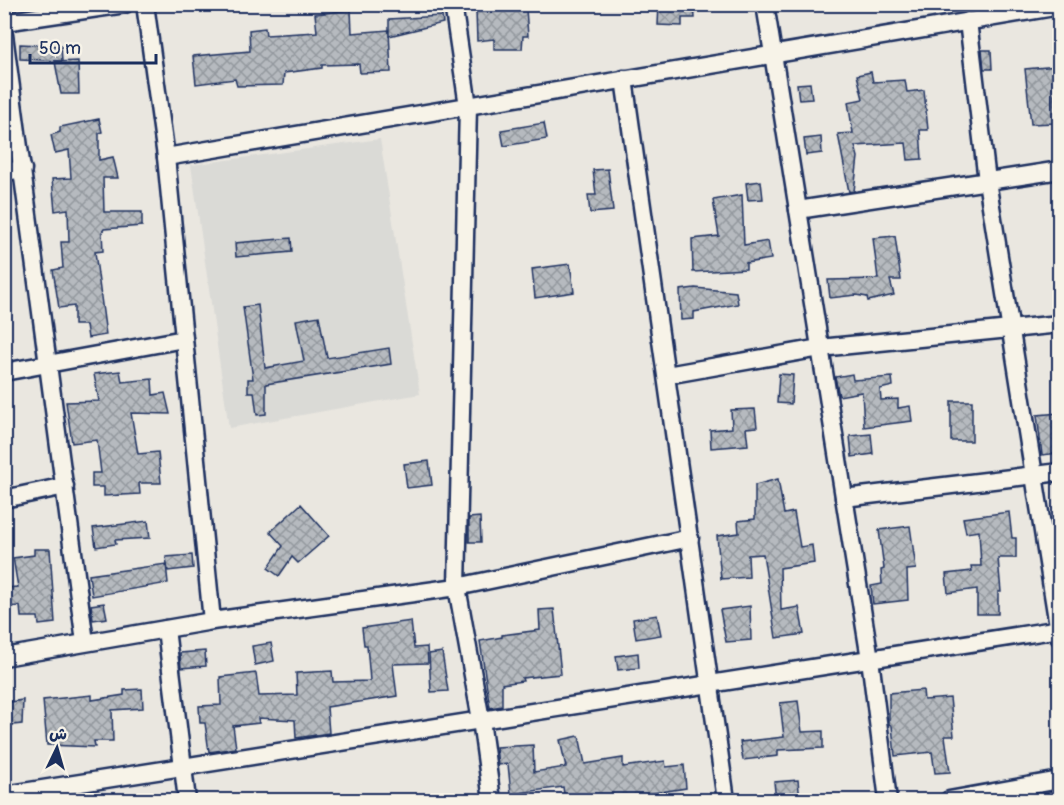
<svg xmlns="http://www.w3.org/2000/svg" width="1064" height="805" viewBox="0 0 1064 805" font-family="Pangolin,'Playpen Sans Arabic',sans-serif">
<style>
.built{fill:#dadad6}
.building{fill:url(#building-cross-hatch);stroke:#1b2f5e;stroke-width:1.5}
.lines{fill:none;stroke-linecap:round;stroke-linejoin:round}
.minor-casing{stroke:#1b2f5e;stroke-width:21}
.minor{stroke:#f7f3e8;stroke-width:16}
</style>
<defs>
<pattern id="building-cross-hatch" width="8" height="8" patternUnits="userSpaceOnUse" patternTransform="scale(1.5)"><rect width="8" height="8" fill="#b6babf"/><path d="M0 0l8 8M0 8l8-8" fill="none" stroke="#93989e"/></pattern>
</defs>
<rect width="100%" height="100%" fill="#eae7e0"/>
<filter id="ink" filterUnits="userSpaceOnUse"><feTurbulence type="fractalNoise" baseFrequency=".0167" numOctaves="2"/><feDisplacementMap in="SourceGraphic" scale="12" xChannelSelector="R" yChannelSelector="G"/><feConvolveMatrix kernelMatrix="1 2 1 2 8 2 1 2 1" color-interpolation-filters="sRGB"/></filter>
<g filter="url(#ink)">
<!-- built -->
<polygon class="built" points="380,139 420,394 229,428 191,165"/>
<!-- building -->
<g class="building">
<polygon points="659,4 694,4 695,18 682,18 682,26 658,25"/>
<polygon points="526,9 528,36 523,36 522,49 494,49 494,39 477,41 476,11"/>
<polygon points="351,10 352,33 389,30 391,72 360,73 359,64 322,65 322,68 284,73 283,85 237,86 235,79 196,84 193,56 250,51 249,30 265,28 266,35 317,32 315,14"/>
<polygon points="442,16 443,23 389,36 389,19"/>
<polygon points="20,44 61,46 62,61 20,59"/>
<polygon points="982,50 991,50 992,69 984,69"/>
<polygon points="78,61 79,94 61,94 55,62"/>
<polygon points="1057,66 1059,94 1054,95 1055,123 1031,124 1025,69"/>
<polygon points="871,72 873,82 905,80 907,92 924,90 928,130 920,130 922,159 908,160 906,143 855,146 858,157 854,191 849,192 838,134 853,133 848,102 863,99 857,75"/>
<polygon points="810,83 812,99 799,100 797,84"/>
<polygon points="99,119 102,132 99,133 99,160 113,157 118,178 103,178 104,212 142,212 142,226 104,229 102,232 103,251 95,252 106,335 88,338 86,325 74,325 74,306 59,308 53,270 63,268 61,242 69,242 68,209 55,211 52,179 71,178 69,150 55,153 51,135 60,132 60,127"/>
<polygon points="544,123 547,139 504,146 501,130"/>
<polygon points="821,137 822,153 806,155 804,139"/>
<polygon points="608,169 613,211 590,213 588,195 596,195 593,170"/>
<polygon points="761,181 763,199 748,200 746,183"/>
<polygon points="742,195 744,245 768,241 771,259 746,263 746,269 693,272 692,239 719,236 713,200"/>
<polygon points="895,236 901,280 890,280 894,295 868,301 867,297 856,295 830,298 828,280 878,279 873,238"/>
<polygon points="291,238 292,252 236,257 235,243"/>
<polygon points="570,264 574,292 535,298 532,269"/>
<polygon points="695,288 736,292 738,304 694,312 694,319 681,320 680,290"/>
<polygon points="258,305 265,368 304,361 296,320 319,316 327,358 389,348 391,364 266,384 266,414 257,415 254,392 248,392 248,379 253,379 243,307"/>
<polygon points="120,371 122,382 152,379 153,395 165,393 170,414 131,413 138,454 158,452 161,483 139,483 140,494 104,496 104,487 92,487 92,473 101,473 97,440 72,443 66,402 99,401 94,374"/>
<polygon points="779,374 793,375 791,404 777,403"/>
<polygon points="852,374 853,380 892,377 893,386 880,389 881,400 898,399 898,408 910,406 912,421 864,427 862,392 839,396 835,377"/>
<rect x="951" y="401" width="21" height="40"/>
<polygon points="755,409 757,427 746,428 748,445 711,448 710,430 732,428 731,410"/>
<polygon points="1059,413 1059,453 1042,455 1037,415"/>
<polygon points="871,434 873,454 852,457 850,436"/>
<polygon points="429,461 432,485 407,488 404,464"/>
<polygon points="778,479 784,514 794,512 800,547 812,545 814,563 780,568 781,610 799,607 804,634 776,638 763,554 748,555 749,577 721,579 717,536 739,533 738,521 755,519 755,485"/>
<polygon points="301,504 329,536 298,563 292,557 279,576 268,568 283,546 270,532"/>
<polygon points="1009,512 1012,538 1016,538 1016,558 998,558 1001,592 998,592 998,614 977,614 977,589 948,593 946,574 972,571 971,566 981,566 979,531 966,533 963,518"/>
<polygon points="480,517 481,542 469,542 469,518"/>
<polygon points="148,521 150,538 115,540 116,544 96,547 93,528"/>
<polygon points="910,526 916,569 907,570 908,600 873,604 871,586 882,584 881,570 884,569 879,530"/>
<polygon points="34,549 50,549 55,623 39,625 38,617 21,617 20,606 4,607 4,588 18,587 13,558 34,555"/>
<polygon points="192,555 193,568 168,571 166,557"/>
<polygon points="166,564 168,583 92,596 89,575"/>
<polygon points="104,603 107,618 93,620 91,605"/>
<polygon points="750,606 751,640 726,642 720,610"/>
<polygon points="554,609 561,674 522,678 523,681 502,684 502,706 490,708 480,641 502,637 502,635 540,630 539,610"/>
<polygon points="657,615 661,635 636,639 633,619"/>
<polygon points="411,621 414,648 427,647 428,663 393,664 397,696 327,707 329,733 303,737 296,738 295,720 258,718 259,723 233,726 236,748 209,752 205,723 200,723 199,706 221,705 220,677 256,673 259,696 297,695 296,673 332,671 333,682 370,681 367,645 364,645 362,628"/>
<polygon points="271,643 274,661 255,665 252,646"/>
<polygon points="205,651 206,666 181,668 180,653"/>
<polygon points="442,652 448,691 431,692 429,654"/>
<polygon points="638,653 639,668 618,670 616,656"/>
<polygon points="142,689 143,708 112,710 113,741 94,741 95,747 47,745 43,700 92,695 92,700 124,695 124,690"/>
<polygon points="923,690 924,700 950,698 954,736 945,736 950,772 935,773 932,752 895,756 892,726 889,724 889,693"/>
<polygon points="23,700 22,724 4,726 4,703"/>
<polygon points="798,701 802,732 823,731 823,748 778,750 778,756 743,760 740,742 784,737 780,703"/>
<polygon points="579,736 585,764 623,758 623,767 665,761 666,767 684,765 686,788 627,797 628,801 565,801 563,787 511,794 508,764 498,765 496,747 533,745 534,772 566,767 560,740"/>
<polygon points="798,780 800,801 776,801 774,782"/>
</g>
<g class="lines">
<defs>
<g id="minor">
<polyline points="145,4 166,157 212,621"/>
<polyline points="453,4 468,106 457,587 481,720 492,800"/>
<polyline points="765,4 870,659 888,800"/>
<polyline points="968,21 987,181 1060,638"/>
<polyline points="4,22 125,4"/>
<polyline points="4,35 85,642"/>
<polyline points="624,79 726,800"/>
<polyline points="166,157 1060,6"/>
<polyline points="4,172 23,169"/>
<polyline points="798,210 1060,170"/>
<polyline points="4,372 184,339"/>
<polyline points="667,375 820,348 1060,324"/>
<polyline points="844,498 1060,472"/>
<polyline points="4,499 65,486"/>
<polyline points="166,629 187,800"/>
<polyline points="4,657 212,621 457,587 690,538"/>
<polyline points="4,795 1060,629"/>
<polyline points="949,800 1060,780"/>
</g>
</defs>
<!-- minor casing -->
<use href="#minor" class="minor-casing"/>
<!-- minor -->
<use href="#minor" class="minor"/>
</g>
</g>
<!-- margin -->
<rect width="1064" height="805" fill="none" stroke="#f7f3e8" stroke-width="24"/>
<rect x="12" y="12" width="1040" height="781" fill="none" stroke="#1b2f5e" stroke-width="2" filter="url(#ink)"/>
<!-- north arrow -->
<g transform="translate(57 748) rotate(5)" stroke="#f7f3e8" stroke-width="4.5" paint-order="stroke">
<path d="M0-4.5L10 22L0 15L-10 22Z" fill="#1b2f5e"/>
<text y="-9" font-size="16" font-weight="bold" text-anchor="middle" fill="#1b2f5e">ش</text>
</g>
<!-- scale -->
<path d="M30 54v9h126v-9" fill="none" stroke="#1b2f5e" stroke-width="3"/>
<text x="39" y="54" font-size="18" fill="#1b2f5e" stroke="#f7f3e8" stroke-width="4.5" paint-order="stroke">50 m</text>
</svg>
